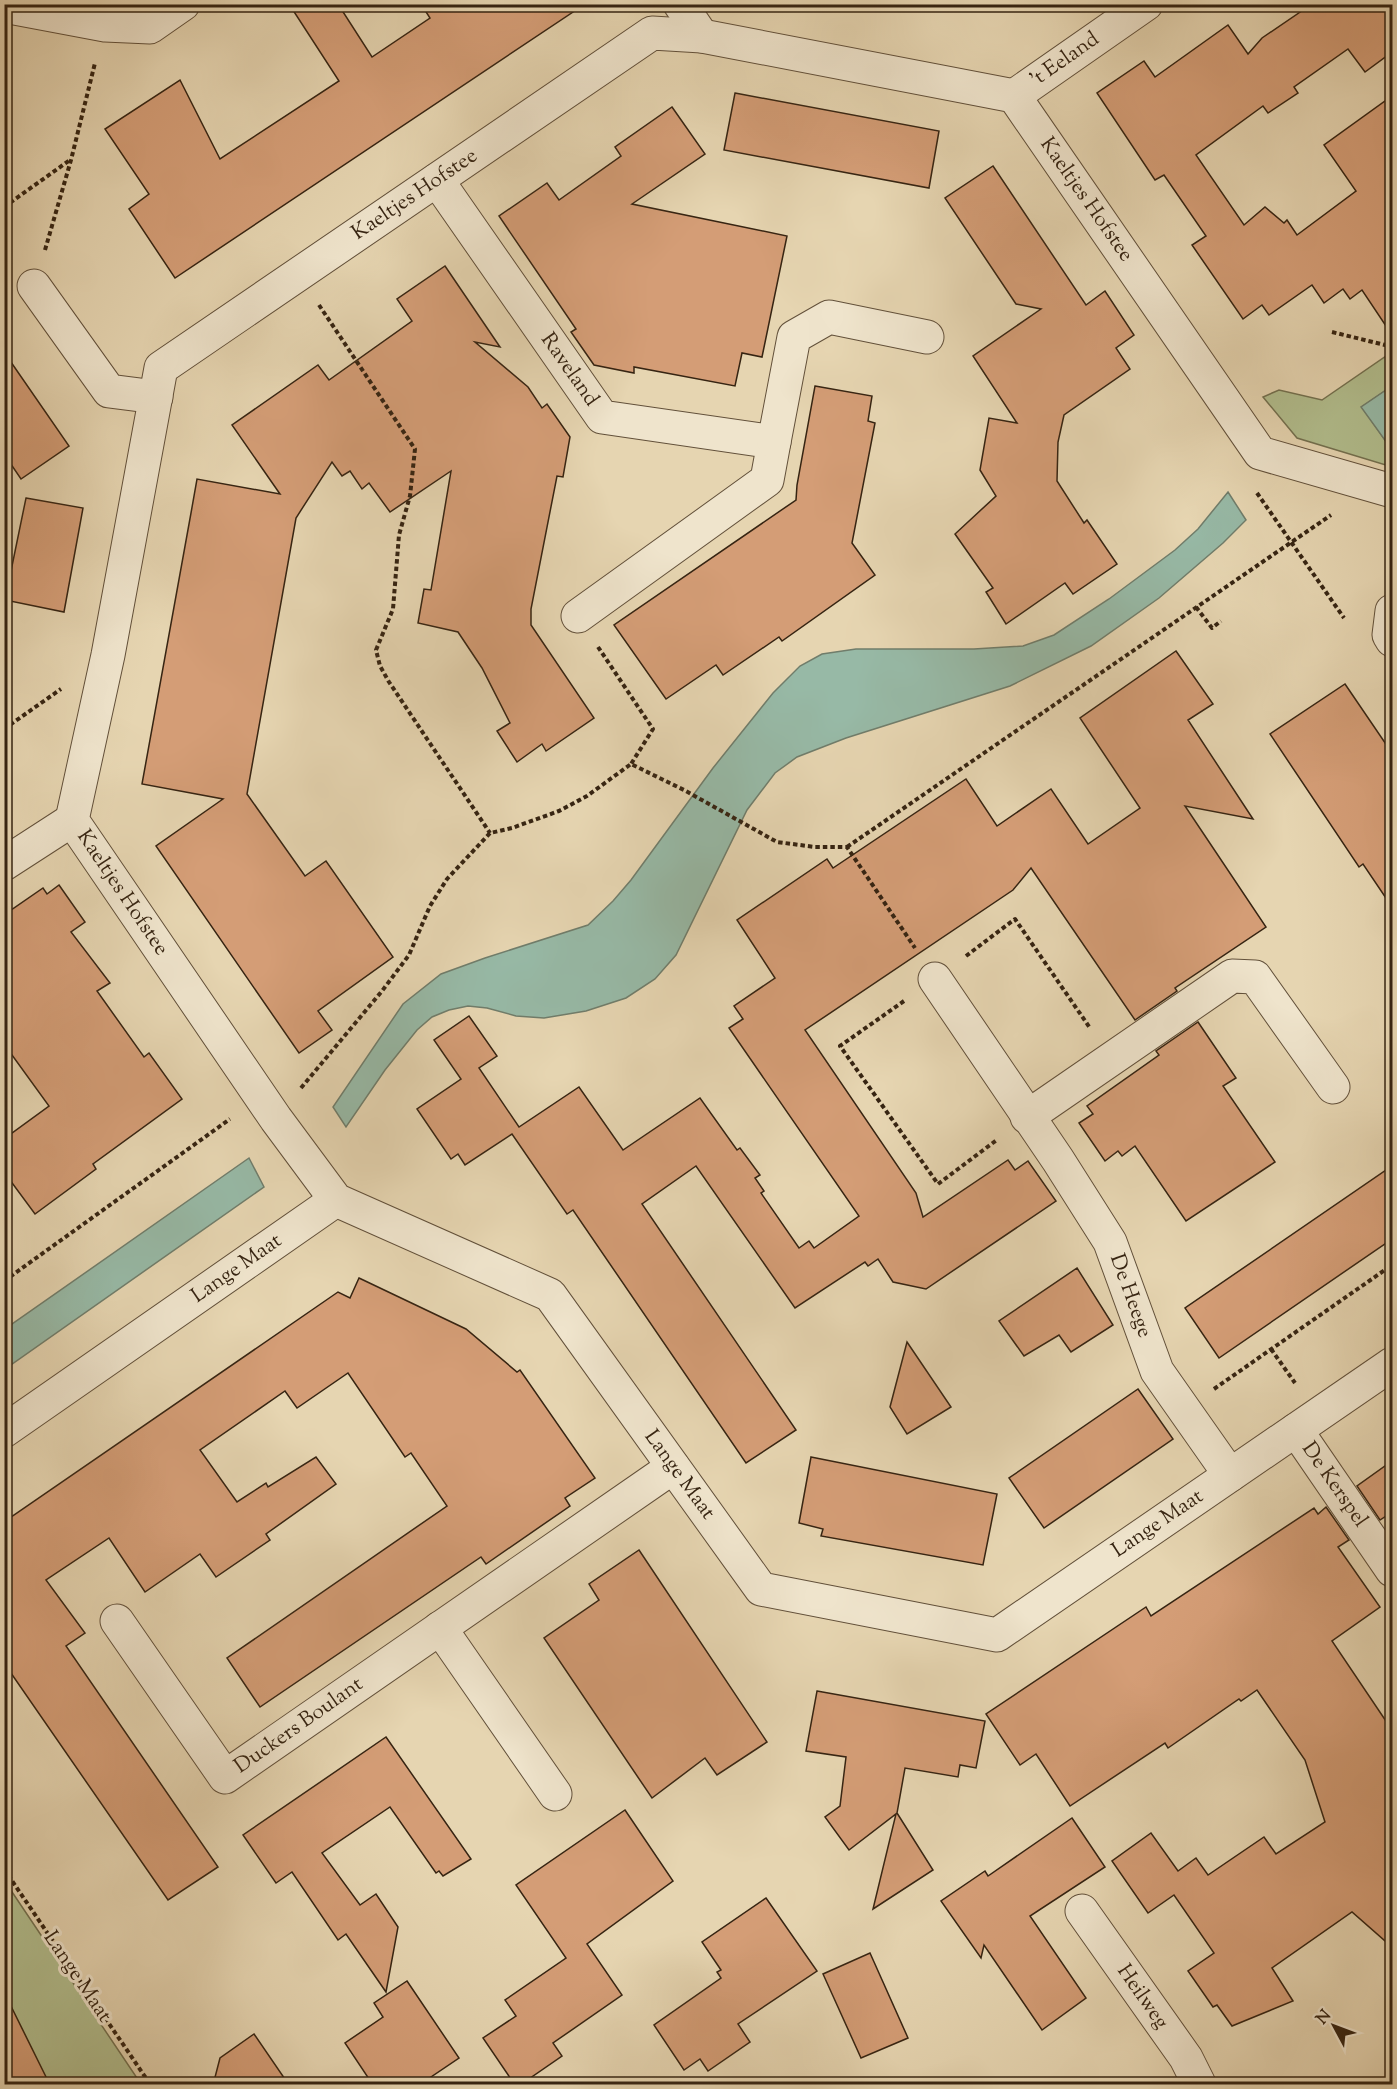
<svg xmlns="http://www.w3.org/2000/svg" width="1397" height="2089" viewBox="0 0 1397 2089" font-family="'Sorts Mill Goudy',serif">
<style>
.green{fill:#b2be8e;stroke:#747150;stroke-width:1.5}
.water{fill:#97b9a6;stroke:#707d6b;stroke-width:1.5}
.building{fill:#d49d76;stroke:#362412;stroke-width:1.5}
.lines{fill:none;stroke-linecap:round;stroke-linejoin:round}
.minor-casing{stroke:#62503a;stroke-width:35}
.path{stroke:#362412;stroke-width:4;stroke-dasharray:4.5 3;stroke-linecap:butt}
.minor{stroke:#efe4cc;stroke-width:33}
.labels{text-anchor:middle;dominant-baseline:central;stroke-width:6;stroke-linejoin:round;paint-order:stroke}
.street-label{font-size:21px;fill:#362412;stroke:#efe4cc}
</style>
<rect width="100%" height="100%" fill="#e6d5b1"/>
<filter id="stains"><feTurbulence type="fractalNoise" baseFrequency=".00333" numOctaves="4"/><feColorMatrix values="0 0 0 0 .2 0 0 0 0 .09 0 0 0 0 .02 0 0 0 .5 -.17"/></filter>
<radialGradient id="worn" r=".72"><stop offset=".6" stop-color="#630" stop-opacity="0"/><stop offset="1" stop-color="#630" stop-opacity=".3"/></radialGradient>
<!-- green -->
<g class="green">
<polygon points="1392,352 1392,386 1362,407 1387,443 1392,439 1392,465 1389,466 1297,438 1263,397 1279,390 1322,400"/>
<polygon points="4,1880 141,2084 5,2084"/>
</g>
<!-- water -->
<g class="water">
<polygon points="1392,386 1392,439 1387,443 1361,407"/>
<polygon points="1228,492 1246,520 1223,543 1159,598 1091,646 1010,686 846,738 797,757 775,773 747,810 676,955 655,979 626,998 586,1011 544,1018 516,1016 487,1008 468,1006 449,1010 432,1017 417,1030 385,1070 346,1127 333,1107 403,1004 441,974 485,958 588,925 613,901 631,880 713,768 773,693 800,666 822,654 856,649 974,649 1023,646 1054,635 1109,599 1175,550 1198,529"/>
<polygon points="249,1158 264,1187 5,1369 5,1329"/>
</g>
<!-- building -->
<g class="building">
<polygon points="289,4 338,4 372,57 430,18 421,4 585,4 175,278 129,209 149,194 105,129 180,80 220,159 339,81"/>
<polygon points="1312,4 1392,4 1392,52 1365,72 1348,49 1294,87 1298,93 1268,113 1263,106 1196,155 1244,225 1265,207 1284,223 1287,220 1297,235 1356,191 1324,145 1392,96 1392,335 1362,290 1350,299 1343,289 1324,303 1312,285 1269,315 1262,305 1243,319 1192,245 1206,236 1164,175 1155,180 1097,93 1144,61 1155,77 1228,25 1248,54 1262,38"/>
<polygon points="735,93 939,131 929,188 724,150"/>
<polygon points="672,107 705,154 632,204 787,236 762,357 742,353 735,386 634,367 634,373 594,365 571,332 576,329 499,216 547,183 559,200 621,156 615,147"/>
<polygon points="993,166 1086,305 1105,291 1134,335 1116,348 1130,369 1064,415 1058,442 1057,481 1084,523 1087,520 1117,564 1073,594 1065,583 1006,624 986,592 993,588 955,534 996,496 980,470 989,418 1017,423 973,356 1041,309 1016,304 945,198"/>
<polygon points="445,266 500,347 475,342 528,387 542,408 547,404 570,437 563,477 557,476 531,609 531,625 594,718 546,751 542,744 517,762 497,731 510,723 482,668 458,632 418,623 424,589 431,590 451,471 390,512 369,483 362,489 350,471 342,476 332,462 296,518 247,794 305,876 326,861 393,957 318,1011 332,1030 299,1053 156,846 223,799 142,784 191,513 197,479 280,494 232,425 318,365 329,380 412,321 397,299"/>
<polygon points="4,352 69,446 21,479 4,454"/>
<polygon points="815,386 872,396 868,421 875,423 852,543 875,575 782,641 779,637 723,675 716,665 666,699 614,625 796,500 797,485"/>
<polygon points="26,498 83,508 64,612 5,600"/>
<polygon points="1176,651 1213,704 1188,720 1253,819 1185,806 1266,927 1175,988 1177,991 1135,1020 1031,868 1013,890 805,1030 916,1193 923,1217 1008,1160 1015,1170 1028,1161 1056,1201 926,1289 893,1282 878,1259 868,1266 865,1262 795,1308 696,1166 642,1204 796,1430 746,1463 573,1210 567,1214 512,1134 465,1165 458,1154 451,1159 417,1109 461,1079 434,1040 469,1016 497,1056 479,1068 519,1127 579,1087 623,1150 700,1098 737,1150 740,1148 760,1175 755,1178 764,1191 761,1193 799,1248 809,1241 814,1248 859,1216 729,1028 743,1019 734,1006 775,978 737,920 827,859 833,868 966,779 997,826 1051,789 1088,844 1140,808 1080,718"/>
<polygon points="1345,684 1392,753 1392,907 1363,864 1359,867 1270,734"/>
<polygon points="59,885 85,922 71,932 110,983 97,991 144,1057 149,1053 182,1099 93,1164 96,1169 35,1214 4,1172 4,1139 49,1106 4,1044 4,915 43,888 47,894"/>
<polygon points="1198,1022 1236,1078 1223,1086 1275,1162 1186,1221 1135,1146 1122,1156 1118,1151 1105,1161 1079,1123 1093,1114 1087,1106 1159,1055 1156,1051"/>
<polygon points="1392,1166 1392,1239 1219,1358 1185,1308"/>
<polygon points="1077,1268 1113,1325 1071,1352 1059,1335 1024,1356 999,1321"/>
<polygon points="359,1278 466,1329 517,1372 520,1370 595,1478 565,1498 570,1506 486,1564 481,1557 260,1707 227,1658 447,1506 411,1453 405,1457 348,1373 297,1408 285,1391 200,1450 237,1502 266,1483 268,1487 316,1457 336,1484 266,1534 270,1540 216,1577 200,1554 145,1592 109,1538 46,1580 85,1633 66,1646 218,1867 168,1900 4,1663 4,1522 338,1292 350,1298"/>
<polygon points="907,1342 951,1407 907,1434 890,1407"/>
<polygon points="1138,1389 1173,1439 1044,1528 1009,1478"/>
<polygon points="811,1457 997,1494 983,1565 821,1536 823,1529 799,1523"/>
<polygon points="1392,1461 1392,1512 1380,1520 1357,1486"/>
<polygon points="1326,1507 1349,1540 1338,1547 1380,1607 1332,1641 1392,1730 1392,1947 1352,1912 1272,1968 1293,2001 1232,2026 1217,2005 1213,2007 1188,1971 1214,1953 1174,1895 1148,1913 1112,1861 1151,1833 1178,1871 1196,1858 1208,1875 1264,1837 1276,1854 1325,1822 1305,1760 1257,1690 1241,1701 1239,1699 1168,1748 1165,1743 1070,1806 1036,1754 1020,1765 986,1714 1146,1607 1151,1616 1314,1508 1318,1514"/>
<polygon points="639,1550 767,1742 717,1775 705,1758 652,1798 544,1638 599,1600 589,1584"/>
<polygon points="817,1691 985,1721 976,1768 960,1765 958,1777 905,1768 897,1813 933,1870 873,1909 896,1814 849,1850 825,1817 840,1806 846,1757 806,1751"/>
<polygon points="386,1737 471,1859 443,1876 439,1871 436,1873 390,1807 322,1853 360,1905 376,1894 398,1927 386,1992 346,1934 338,1940 292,1872 276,1883 243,1835"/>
<polygon points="625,1810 673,1881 587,1944 622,1995 553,2043 562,2056 520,2085 515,2085 483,2038 516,2016 505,2000 566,1958 516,1885"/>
<polygon points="1072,1818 1105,1867 1030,1916 1086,1998 1042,2030 984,1945 981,1958 941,1901 985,1871 988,1876"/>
<polygon points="766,1898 817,1971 738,2024 750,2042 708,2071 700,2059 684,2070 654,2025 721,1978 717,1972 721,1970 702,1942"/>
<polygon points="870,1953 908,2038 861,2058 823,1974"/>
<polygon points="407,1981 459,2058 419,2085 373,2085 345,2043 383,2017 374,2003"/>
<polygon points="4,1992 50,2085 4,2085"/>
<polygon points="254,2034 289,2085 213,2085 220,2058"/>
</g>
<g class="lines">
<defs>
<g id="minor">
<polyline points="680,4 702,36"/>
<polyline points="4,6 105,25 150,27 183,4"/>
<polyline points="1014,96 1146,4"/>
<polyline points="437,180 602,417 774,442 767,480 578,616"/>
<polyline points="34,286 109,391 156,397"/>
<polyline points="774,442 794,337 829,317 927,337"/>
<polyline points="1392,491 1260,453 1014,96 702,36 652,33 161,368 108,655 72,820 276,1119 336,1200 550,1295 761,1589 997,1635 1392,1364"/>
<polyline points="1392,611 1389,635 1392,640"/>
<polyline points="4,864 72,820"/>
<polyline points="935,979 1058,1160 1110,1242 1157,1371 1230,1475"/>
<polyline points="1027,1117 1232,976 1255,977 1333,1087"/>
<polyline points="1296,1430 1392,1570"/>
<polyline points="4,1431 336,1200"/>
<polyline points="117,1621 225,1777 673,1467"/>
<polyline points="440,1628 555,1794"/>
<polyline points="1082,1911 1186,2058 1199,2084"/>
</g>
</defs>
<!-- minor casing -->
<use href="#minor" class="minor-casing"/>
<!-- path -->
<g class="path">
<polyline points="4,207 70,160"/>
<polyline points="45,250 71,160 95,63"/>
<polyline points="319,305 415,449 410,496 399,535 393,609 376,650 380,666 389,682 490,833"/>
<polyline points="1332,332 1385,345 1392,340"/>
<polyline points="1257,493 1344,618"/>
<polyline points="1196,607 1212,628 1221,621"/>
<polyline points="598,647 653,729 631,764"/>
<polyline points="4,729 61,689"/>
<polyline points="847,847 1331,515"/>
<polyline points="966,956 1015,919 1090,1028"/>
<polyline points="904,1001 840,1046 938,1184 998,1139"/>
<polyline points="301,1088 382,991 409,955 430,906 447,879 490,833 512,828 559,811 587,796 631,764 684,790 777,842 815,847 847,847 915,948"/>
<polyline points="4,1281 230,1119"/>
<polyline points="1271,1349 1295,1383"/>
<polyline points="1214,1389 1392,1265"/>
<polyline points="4,1869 150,2084"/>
</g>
<!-- minor -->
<use href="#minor" class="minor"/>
</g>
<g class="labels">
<!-- street labels -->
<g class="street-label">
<text transform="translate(1065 60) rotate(-35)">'t Eeland</text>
<text transform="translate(415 195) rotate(-34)">Kaeltjes Hofstee</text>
<text transform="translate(1086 200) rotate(55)">Kaeltjes Hofstee</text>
<text transform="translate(569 370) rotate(55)">Raveland</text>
<text transform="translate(122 893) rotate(56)">Kaeltjes Hofstee</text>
<text transform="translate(237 1269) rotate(-35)">Lange Maat</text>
<text transform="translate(1130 1296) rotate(70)">De Heege</text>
<text transform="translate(679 1475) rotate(54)">Lange Maat</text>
<text transform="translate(1334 1485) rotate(55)">De Kerspel</text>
<text transform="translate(1158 1524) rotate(-34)">Lange Maat</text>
<text transform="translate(299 1726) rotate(-35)">Duckers Boulant</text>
<text transform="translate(77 1977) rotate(56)">Lange Maat</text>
<text transform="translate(1142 1997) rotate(55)">Heilweg</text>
</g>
</g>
<!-- margin -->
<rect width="1397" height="2089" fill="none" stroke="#e6d5b1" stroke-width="24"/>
<rect x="6" y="6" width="1385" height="2077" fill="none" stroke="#362412" stroke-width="3"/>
<rect x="12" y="12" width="1373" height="2065" fill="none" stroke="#362412" stroke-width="1.5"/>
<!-- north arrow -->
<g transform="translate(1334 2026) rotate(311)" stroke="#efe4cc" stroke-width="4.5" paint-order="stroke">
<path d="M0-4.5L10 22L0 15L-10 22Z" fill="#362412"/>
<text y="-9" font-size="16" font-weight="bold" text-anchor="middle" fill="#362412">N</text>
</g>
<rect width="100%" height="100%" filter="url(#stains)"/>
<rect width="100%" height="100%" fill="url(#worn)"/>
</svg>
